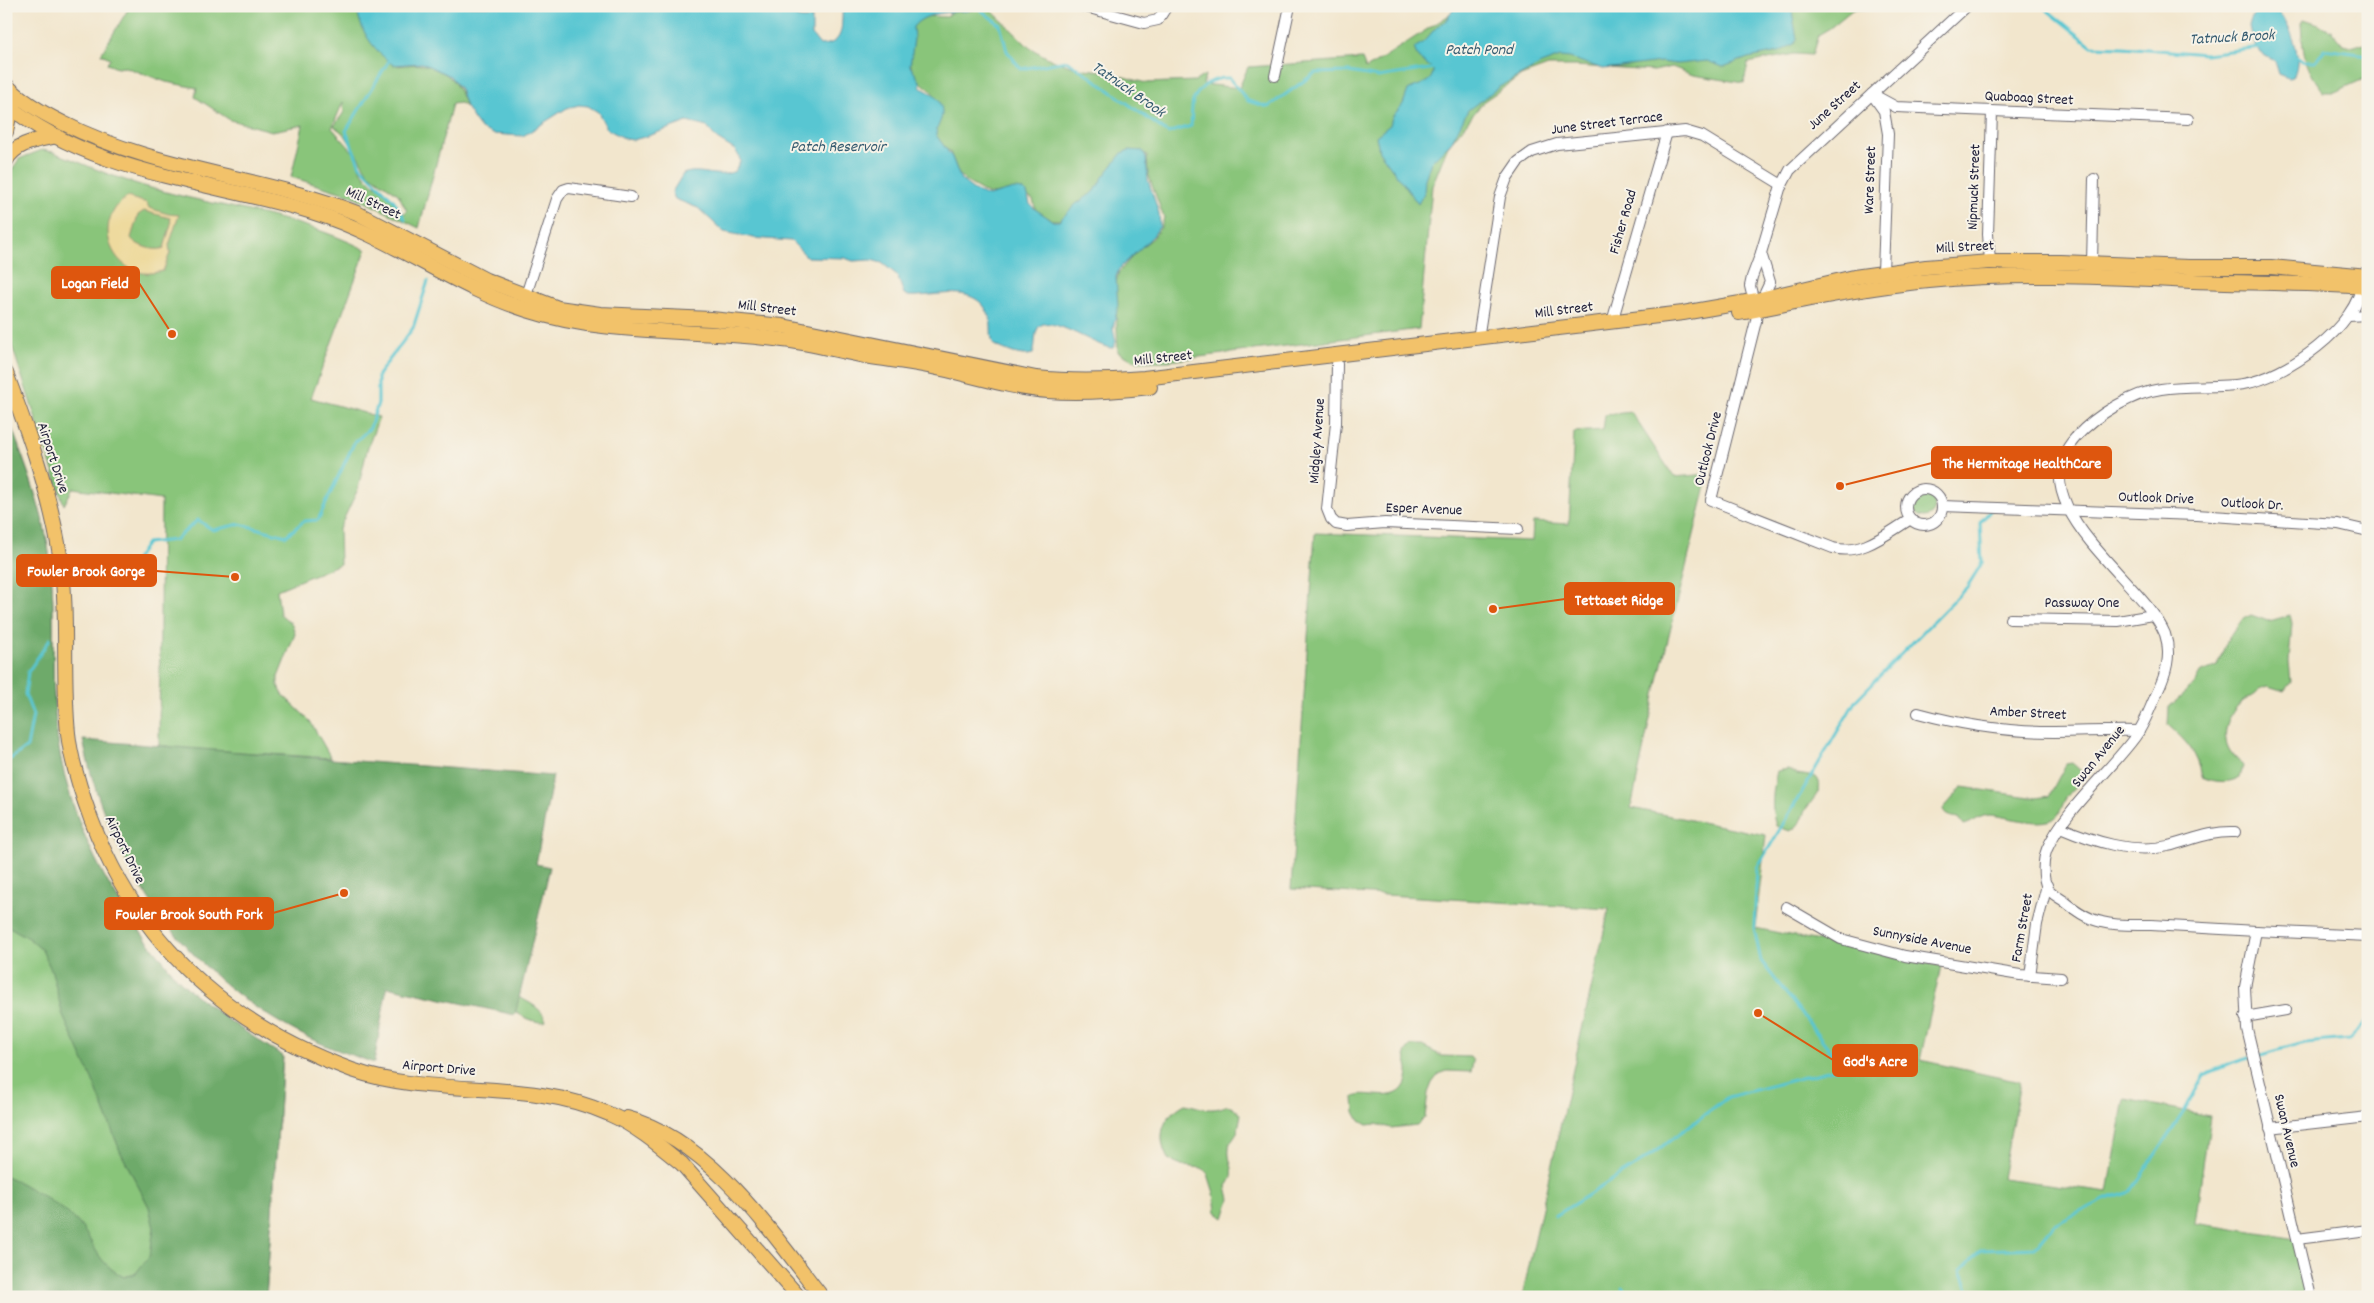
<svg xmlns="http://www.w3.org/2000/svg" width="2374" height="1303" viewBox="0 0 2374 1303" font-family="Dekko,sans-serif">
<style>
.green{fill:#89c57a;stroke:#56745a;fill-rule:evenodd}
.forest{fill:#6eaa6a;stroke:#486652}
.sand{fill:#eeda9e;stroke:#887e6c;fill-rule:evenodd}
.water{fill:#59c6d2;stroke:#3e7486}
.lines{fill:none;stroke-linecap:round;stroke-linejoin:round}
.stream{stroke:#59c6d2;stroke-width:3}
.minor-casing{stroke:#6b676e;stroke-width:12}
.major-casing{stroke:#6b676e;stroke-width:16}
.minor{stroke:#fff;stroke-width:10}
.major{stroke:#f2c26a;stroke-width:14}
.labels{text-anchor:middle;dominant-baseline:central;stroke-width:4;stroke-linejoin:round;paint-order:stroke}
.street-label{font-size:15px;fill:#22223b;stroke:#f7f3e8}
.water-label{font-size:16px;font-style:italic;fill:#355b70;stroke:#f7f3e8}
.leader{fill:none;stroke:#de560e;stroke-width:2}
.callout-dot{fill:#de560e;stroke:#f7f3e8;stroke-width:2}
.callout{fill:#de560e;stroke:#de560e;stroke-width:2}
.callout-label{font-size:16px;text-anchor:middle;font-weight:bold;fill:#fff}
</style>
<rect width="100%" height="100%" fill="#f7f3e8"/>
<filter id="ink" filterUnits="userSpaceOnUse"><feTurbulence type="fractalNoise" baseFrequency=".02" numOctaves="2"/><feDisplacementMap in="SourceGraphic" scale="10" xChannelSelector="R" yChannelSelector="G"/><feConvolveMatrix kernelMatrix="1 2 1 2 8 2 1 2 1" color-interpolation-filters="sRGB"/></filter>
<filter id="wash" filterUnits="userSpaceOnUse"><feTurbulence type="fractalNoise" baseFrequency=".0096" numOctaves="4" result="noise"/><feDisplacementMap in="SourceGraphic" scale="20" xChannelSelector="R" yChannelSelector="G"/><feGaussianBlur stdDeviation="1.12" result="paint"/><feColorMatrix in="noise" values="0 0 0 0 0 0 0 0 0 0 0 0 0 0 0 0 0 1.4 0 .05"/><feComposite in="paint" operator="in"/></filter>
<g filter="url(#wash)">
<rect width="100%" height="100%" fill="#f2e6cd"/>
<!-- green -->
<g class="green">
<path d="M 130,6 L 362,6 L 398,66 C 435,60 454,71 466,107 L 460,103 L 452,104 L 419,228 L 353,196 L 291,177 L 303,125 L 272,131 L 230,120 L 195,97 L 197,88 L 166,82 L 125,67 L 117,68 L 107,64 L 110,58 L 101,54 ZM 343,102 L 344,112 L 334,126 L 345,135 L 368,173 L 398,194 L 407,211 L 403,214 L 382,187 L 373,184 L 367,178 L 360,169 L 356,155 L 332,128 Z"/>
<path d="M 976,6 L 987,6 L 1030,48 L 1052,60 L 1076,68 L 1102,71 L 1146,83 L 1195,81 L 1205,75 L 1203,84 L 1239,88 L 1248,67 L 1362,59 L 1366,69 L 1463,6 L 1896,6 L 1852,10 L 1830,28 L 1818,35 L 1812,55 L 1794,54 L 1748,63 L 1744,83 L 1693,75 L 1672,67 L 1654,71 L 1575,66 L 1548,66 L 1521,76 L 1484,101 L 1448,146 L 1432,186 L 1419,329 L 1168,361 L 1137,362 L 1118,352 L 1115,285 L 1119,272 L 1138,250 L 1153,238 L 1161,227 L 1164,218 L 1148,174 L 1147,155 C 1117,145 1112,170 1099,188 C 1090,200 1076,210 1065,220 L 1051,220 L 1036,211 L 1033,200 L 1024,194 L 988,194 L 965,181 L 958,173 L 950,152 L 935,139 L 934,95 C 929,86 920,84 915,76 C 907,65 906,24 920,18 C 926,15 940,17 947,17 L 954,10 L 974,10 Z"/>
<path d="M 2304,19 L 2319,24 L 2332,32 L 2343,45 L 2351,47 L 2368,42 L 2368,77 L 2335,92 L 2324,92 C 2304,67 2303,54 2301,23 Z"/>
<path d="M 42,150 L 53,152 C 78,161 102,173 128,181 C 206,207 292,212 366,250 L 311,398 L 379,417 L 367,450 L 358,489 L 339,529 L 340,564 L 277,590 L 280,614 L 292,624 L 295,634 L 278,677 L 278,686 L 284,696 L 310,721 L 331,758 L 207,750 L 518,997 C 529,1002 543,1009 546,1021 C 534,1025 520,1014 509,1009 L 168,746 L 159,746 L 161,500 L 73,488 L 64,505 L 10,340 L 6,322 L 6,211 L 12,170 L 19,159 Z"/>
<path d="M 6,412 C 21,453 37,493 46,535 C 58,594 50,655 55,715 C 61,803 102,888 158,954 C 166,964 173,975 182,983 C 213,1011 248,1034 283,1056 L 266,1297 L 6,1297 Z"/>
<polygon points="1631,412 1674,477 1709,474 1659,676 1631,808 1766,835 1755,928 1941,966 1920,1060 2020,1082 2002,1178 2108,1192 2125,1099 2210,1116 2195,1223 2297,1239 2311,1297 1522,1297 1609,909 1291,889 1315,533 1532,541 1533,522 1569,524 1574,432 1603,430 1605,415"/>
<circle cx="1924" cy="506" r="11"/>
<path d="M 2251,615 L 2268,621 L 2290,615 L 2292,623 L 2289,661 L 2291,682 L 2284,691 L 2268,686 L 2260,689 C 2255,697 2249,697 2242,702 C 2228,713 2220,735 2230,751 C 2233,756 2239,761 2243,766 L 2240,777 C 2229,784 2213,782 2202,777 C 2198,753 2186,741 2168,725 L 2169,707 L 2193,686 L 2200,673 L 2217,666 C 2225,646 2231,625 2251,615 Z"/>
<path d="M 2072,763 L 2081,771 C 2078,791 2073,786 2065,800 C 2062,805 2061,811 2058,815 C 2047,830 2006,816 1990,815 C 1980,815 1973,823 1964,825 L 1959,818 C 1953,817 1944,817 1943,809 L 1962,787 L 2036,798 L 2049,796 L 2066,764 Z"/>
<path d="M 1788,769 L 1797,774 L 1816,777 C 1826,788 1812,800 1806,809 C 1800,819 1801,826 1790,831 L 1776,826 C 1770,809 1773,788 1777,771 Z"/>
<path d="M 1411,1046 L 1422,1046 L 1442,1056 L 1470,1057 L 1473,1061 L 1471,1072 L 1447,1071 L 1439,1074 L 1432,1083 L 1428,1093 L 1425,1117 L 1417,1125 L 1391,1128 L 1376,1124 L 1367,1125 L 1360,1121 L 1355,1112 L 1354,1097 C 1364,1087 1405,1111 1408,1073 C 1409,1067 1405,1060 1405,1053 Z"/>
<path d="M 1185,1104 C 1193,1105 1204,1110 1213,1109 C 1229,1108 1225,1099 1241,1114 C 1240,1119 1239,1125 1238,1130 C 1236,1136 1229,1141 1229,1148 C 1227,1165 1239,1170 1227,1186 L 1230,1199 L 1224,1218 L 1216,1212 L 1214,1193 L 1208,1174 L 1202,1168 L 1184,1166 L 1168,1159 C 1156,1137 1162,1116 1185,1104 Z"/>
</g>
<!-- forest -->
<g class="forest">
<path d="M 6,412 C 21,453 37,493 46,535 C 58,594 50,655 55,715 C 61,803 102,888 158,954 C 166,964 173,975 182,983 C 213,1011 248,1034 283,1056 L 266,1297 L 6,1297 L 6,1176 C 23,1183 70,1211 80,1225 C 97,1247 96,1262 124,1277 L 136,1273 L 150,1255 L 154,1228 L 149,1207 L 120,1151 L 93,1081 L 63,1016 L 52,972 L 42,950 L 27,937 L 6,925 Z"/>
<path d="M 83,740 L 553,776 L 536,864 L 550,867 L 515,1015 L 387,987 L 374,1063 C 356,1056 337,1051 320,1043 C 196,989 109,872 83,740 Z"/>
</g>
<!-- sand -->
<path class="sand" d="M 127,197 L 147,203 L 149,208 L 168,214 L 179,215 L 169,245 L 170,253 L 163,271 C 157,272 150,274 143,273 C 116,269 99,236 113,212 C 116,206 121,202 127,197 ZM 144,211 L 170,218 L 171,224 L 164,248 C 155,252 136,246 131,238 L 138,215 Z"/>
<!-- water -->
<g class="water">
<path d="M 357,6 L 791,6 L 791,13 C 798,20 803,19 812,18 L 812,35 L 820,45 C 847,44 840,25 843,6 L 972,6 L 969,11 C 951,12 924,12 913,27 L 914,39 L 910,66 L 920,81 L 921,88 C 933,93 943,100 942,115 C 941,122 936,128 936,135 L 952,157 L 961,180 L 974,190 L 988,196 L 1014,189 L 1022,190 L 1027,193 L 1030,204 L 1035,209 L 1053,221 L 1059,221 L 1076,204 L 1095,191 L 1103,177 L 1122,153 L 1129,150 L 1143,151 L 1146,157 L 1148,180 L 1159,213 L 1160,226 L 1153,236 L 1119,269 L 1116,277 L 1118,307 L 1113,328 L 1116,342 L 1113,348 C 1098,349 1047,311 1038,328 C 1034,335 1036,346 1033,354 C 1020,358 1006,350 994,345 C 989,336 993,325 989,315 C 975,281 933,298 908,296 L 904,294 L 897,275 L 882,263 L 871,260 L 853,261 L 845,258 L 807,257 L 791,241 L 754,238 L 724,232 L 698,208 L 675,199 L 672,192 L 683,174 C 701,167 716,180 735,171 L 740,162 L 739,156 L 735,150 L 717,139 L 707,127 L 687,122 L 648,136 L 633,140 L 626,139 L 607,129 L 598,112 L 588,106 L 579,105 L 567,108 L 523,136 L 493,134 L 481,129 L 475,121 L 466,107 L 460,89 L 450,76 L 422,63 L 393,65 C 374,50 359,31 357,6 Z"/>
<path d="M 1455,6 L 1791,6 L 1797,39 L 1794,44 L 1779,52 L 1748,58 L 1723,67 L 1707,61 L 1677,64 L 1661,62 L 1603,69 L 1570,58 L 1560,57 L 1541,64 L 1499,87 L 1468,110 L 1452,141 L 1431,162 L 1425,179 L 1424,193 L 1418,204 L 1379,151 L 1376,136 L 1390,125 L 1392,117 L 1403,104 L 1408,90 C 1418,84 1434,84 1433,69 L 1418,58 L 1414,48 C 1429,41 1432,27 1446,21 Z"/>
<path d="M 2261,6 L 2274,6 C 2289,23 2305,55 2293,77 L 2289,78 L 2279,74 L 2275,61 L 2260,53 L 2251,35 L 2249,26 L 2251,19 Z"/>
</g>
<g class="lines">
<!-- stream -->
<g class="stream">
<path d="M 976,6 L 1000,25 L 1007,51 L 1021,69 L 1066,61 L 1087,74 L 1168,133 L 1191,126 C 1192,118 1191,108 1193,101 C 1199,86 1214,77 1229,78 L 1248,101 L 1268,107 L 1315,73 L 1349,72 L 1378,77 L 1436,68"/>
<polyline points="2042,6 2092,46 2123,47 2205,54 2261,47"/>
<polyline points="2295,56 2302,61 2315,61 2324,49 2368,55"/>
<polyline points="390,59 346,131 360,166 394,201 405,219"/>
<polyline points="131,567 147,543 175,540 198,520 213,530 240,524 286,536 304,521 318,520 354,443 370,428 378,403 378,375 413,328 428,281"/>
<polyline points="6,762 27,747 33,715 25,694 28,672 50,639"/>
<polyline points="2257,1056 2304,1043 2349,1039 2368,1020"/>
<polyline points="1555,1216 1644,1160 1728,1097 1843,1067 1761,961 1754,928 1757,868 1856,700 1967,587 1982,563 1980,523 1990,511"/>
<polyline points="1622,1287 1629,1297"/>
<polyline points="1971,1297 1961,1270 1981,1250 2035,1248 2054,1225 2106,1199 2131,1191 2185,1110 2204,1075 2232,1063 2249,1058"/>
</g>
</g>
</g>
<g filter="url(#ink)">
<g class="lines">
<defs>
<g id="minor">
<polyline points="1082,6 1144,23 1158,20 1167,6"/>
<polyline points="1275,76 1290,6"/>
<polyline points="1872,94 1896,107 2188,119"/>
<polyline points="1874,97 1884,111 1888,134 1883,272"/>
<path d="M 1761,253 L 1770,282 L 1757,310 L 1756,321 L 1711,500 L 1833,548 C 1862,556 1887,533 1911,519"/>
<polyline points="1990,262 1988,234 1992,112"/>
<polyline points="2092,263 2094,179"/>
<polyline points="526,295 557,199 563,190 569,188 631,197"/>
<polyline points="1755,307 1750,286 1752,277 1761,253 1780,189 1790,170 1967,6"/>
<polyline points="2348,316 2368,315"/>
<polyline points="1612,322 1667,132"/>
<polyline points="1478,339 1500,197 1507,178 1518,162 1532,152 1557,144 1685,131 1702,136 1782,185"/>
<polyline points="1337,364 1336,423 1327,509 1331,519 1336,524 1347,526 1385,523 1518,529"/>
<circle cx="1924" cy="507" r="18"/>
<polyline points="1942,506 2196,515 2338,524 2368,531"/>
<polyline points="2010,619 2118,621 2153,615"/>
<path d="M 1918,713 C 1962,725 2008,732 2054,732 C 2082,732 2110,730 2139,731"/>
<path d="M 2060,827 C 2093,841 2131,854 2168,846 C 2192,840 2210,831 2235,832"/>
<polyline points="1786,907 1841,939 1905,956 2020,975 2061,978"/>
<polyline points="2256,931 2368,936"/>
<polyline points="2030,976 2037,924 2047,885"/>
<polyline points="2245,1017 2286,1010"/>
<polyline points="2270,1128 2368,1117"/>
<polyline points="2297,1239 2368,1230"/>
<path d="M 2311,1297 L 2247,1029 L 2245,987 L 2256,931 C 2221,929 2186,927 2151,925 C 2135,925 2117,926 2102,922 C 2087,919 2075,910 2064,901 C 2058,897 2050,893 2047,887 C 2042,877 2043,859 2047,849 C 2063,812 2110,771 2135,737 C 2145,724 2150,707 2157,693 C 2166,674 2172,655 2165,634 C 2143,580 2015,504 2076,437 C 2096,415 2132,393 2161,389 C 2188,385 2216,388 2243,384 C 2285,378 2359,326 2362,281"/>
</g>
<g id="major">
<path d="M 6,85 C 22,101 42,113 63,123 C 155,170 261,176 357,213 L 486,280 L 558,308 L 600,314 L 711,319 L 783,326 L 1036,378 C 1072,382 1107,381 1144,378 L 1683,313 L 1752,301 L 1854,277 L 1926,267 L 1990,262 L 2060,262 L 2189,267 L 2271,267 L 2368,276"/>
<path d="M 6,104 C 93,175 212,181 315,213 C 390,236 453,287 527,310 C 610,337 698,328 783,340 C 811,343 838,351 865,356 C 891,360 917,363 942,369 C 978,377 1012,388 1048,391 C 1082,394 1116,391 1150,387"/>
<polyline points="6,132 12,101"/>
<path d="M 6,161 C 15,142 39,140 57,136"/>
<path d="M 1739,313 C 1802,301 1865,287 1929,281 C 2017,272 2106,277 2194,281 C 2252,283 2310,283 2368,287"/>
<path d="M 6,373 C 28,432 50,492 60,555 C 69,613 62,674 68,733 C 71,762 81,792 91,819 C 138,944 228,1025 352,1070 C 435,1099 528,1077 609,1114 C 635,1125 660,1146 682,1164 L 799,1297"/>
<path d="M 627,1118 C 709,1139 772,1233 822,1297"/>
</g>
</defs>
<!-- minor casing -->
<use href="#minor" class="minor-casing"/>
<!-- major casing -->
<use href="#major" class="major-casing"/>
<!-- minor -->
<use href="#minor" class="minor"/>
<!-- major -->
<use href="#major" class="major"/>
</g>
</g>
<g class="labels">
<!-- street labels -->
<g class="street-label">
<text transform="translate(2029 99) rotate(3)">Quaboag Street</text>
<text transform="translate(1835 106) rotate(-42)">June Street</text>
<text transform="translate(1607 124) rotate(-7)">June Street Terrace</text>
<text transform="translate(1871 180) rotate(-88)">Ware Street</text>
<text transform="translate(1975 187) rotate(-88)">Nipmuck Street</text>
<text transform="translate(373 204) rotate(25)">Mill Street</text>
<text transform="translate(1624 222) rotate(-74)">Fisher Road</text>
<text transform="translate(1965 248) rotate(-3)">Mill Street</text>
<text transform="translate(767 309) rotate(7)">Mill Street</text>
<text transform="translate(1564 311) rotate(-7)">Mill Street</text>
<text transform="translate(1163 359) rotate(-6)">Mill Street</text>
<text transform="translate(1318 441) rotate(-86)">Midgley Avenue</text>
<text transform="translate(1709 449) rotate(-76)">Outlook Drive</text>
<text transform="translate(52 458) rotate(72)">Airport Drive</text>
<text transform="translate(2156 499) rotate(2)">Outlook Drive</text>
<text transform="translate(2252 505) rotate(3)">Outlook Dr.</text>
<text transform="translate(1424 510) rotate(2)">Esper Avenue</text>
<text x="2082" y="604">Passway One</text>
<text transform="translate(2028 714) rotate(3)">Amber Street</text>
<text transform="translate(2099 757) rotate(-51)">Swan Avenue</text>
<text transform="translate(124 850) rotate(64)">Airport Drive</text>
<text transform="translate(2023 928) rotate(-80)">Farm Street</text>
<text transform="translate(1922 941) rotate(11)">Sunnyside Avenue</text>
<text transform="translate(439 1069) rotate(5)">Airport Drive</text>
<text transform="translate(2286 1131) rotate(77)">Swan Avenue</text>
</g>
<!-- water labels -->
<g class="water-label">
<text transform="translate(2232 38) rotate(-3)">Tatnuck Brook</text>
<text x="1479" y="50">Patch Pond</text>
<text transform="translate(1128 90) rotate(35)">Tatnuck Brook</text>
<text x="838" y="147">Patch Reservoir</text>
</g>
</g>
<!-- callouts -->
<path class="leader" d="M172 334L139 283M1840 486L1932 463M235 577L156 571M1493 609L1565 599M344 893L273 913M1758 1013L1833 1060"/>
<g class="callout-dot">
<circle cx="172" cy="334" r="5"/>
<circle cx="1840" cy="486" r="5"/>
<circle cx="235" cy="577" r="5"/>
<circle cx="1493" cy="609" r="5"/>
<circle cx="344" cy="893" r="5"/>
<circle cx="1758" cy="1013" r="5"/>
</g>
<g class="callout">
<rect x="52" y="267" width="87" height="31" rx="5"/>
<rect x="1932" y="447" width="179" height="31" rx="5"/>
<rect x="17" y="555" width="139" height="31" rx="5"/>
<rect x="1565" y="583" width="109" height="31" rx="5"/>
<rect x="105" y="898" width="168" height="31" rx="5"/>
<rect x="1833" y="1045" width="84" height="31" rx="5"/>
</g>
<g class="callout-label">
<text x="95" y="288">Logan Field</text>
<text x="2022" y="468">The Hermitage HealthCare</text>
<text x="86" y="576">Fowler Brook Gorge</text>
<text x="1619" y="605">Tettaset Ridge</text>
<text x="189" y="919">Fowler Brook South Fork</text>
<text x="1875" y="1066">God's Acre</text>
</g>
<!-- margin -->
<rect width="2374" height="1303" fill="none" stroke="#f7f3e8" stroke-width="25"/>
</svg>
